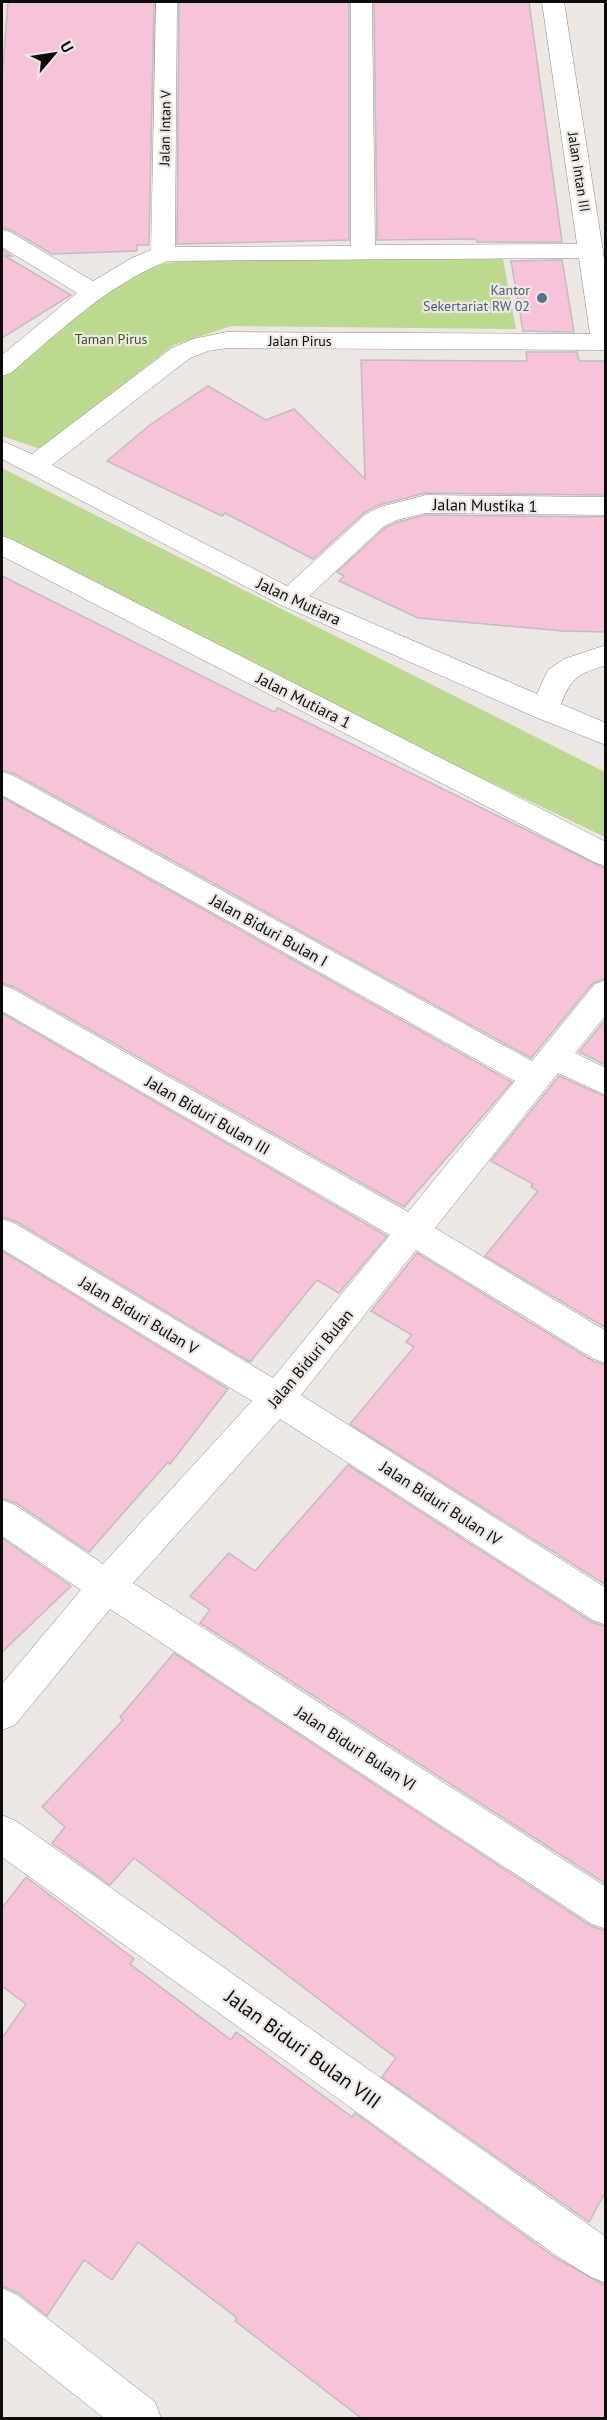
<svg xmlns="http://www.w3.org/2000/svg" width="607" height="2420" viewBox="0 0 607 2420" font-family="'PT Sans',sans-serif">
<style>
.green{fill:#bcda8f}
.building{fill:#f7c3db;stroke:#c2bcbe;stroke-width:1.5}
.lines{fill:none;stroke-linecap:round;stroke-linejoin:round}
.minor-casing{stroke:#908b88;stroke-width:1}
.minor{fill:#fff;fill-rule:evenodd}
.service-dot{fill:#5c6f8a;stroke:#ece7e3;stroke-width:2}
.labels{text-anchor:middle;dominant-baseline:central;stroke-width:4.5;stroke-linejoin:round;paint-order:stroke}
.far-street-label{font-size:14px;fill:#0e0c0b;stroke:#ece7e3}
.far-service-label{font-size:14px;fill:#4e5e75;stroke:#ece7e3;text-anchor:end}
.far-park-label{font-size:14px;fill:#41551d;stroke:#ece7e3}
.street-label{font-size:16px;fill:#0e0c0b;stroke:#ece7e3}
.near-street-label{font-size:20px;fill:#0e0c0b;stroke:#ece7e3}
</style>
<rect width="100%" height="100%" fill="#ece7e3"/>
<!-- green -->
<g class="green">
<path d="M 503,259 L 516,329 L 231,326 L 174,345 L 40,449 L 2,436 L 2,377 C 51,333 98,284 163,264 C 175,261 188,262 200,261 Z"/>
<polygon points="2,468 605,772 605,837 2,550"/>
</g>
<!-- building -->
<g class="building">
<polygon points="8,2 154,2 149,245 137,245 137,251 52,254 11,230 2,228 2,79"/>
<polygon points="179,2 349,2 349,240 177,244"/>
<polygon points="374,2 529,2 562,242 477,242 476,239 377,240"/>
<polygon points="2,249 12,256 5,256 71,295 2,338"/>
<polygon points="562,260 574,332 523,331 511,261"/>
<polygon points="526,352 577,352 579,361 606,361 606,495 425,493 379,505 365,512 313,559 225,513 222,516 107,461 150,425 208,386 266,420 294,409 365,479 361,360 527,361"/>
<polygon points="426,515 606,517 606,632 563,631 418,618 339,581 344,576 337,572 385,528 398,522"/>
<polygon points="2,576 274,712 278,708 606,869 606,978 593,983 531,1058 13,773 2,770"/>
<polygon points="2,797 512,1082 404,1207 14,987 2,983"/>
<polygon points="2,1013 387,1236 339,1293 317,1280 250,1362 15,1221 2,1217"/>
<polygon points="606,1019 606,1065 579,1052"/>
<polygon points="559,1076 606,1097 606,1328 485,1256 538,1191 531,1187 533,1184 491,1161"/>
<polygon points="2,1251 228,1389 170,1464 168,1462 89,1552 16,1503 2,1498"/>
<polygon points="417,1253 593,1361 606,1365 606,1585 350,1424 414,1347 406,1342 412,1335 371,1311"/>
<polygon points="348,1465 592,1622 606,1627 606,1884 200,1623 210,1610 190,1596 229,1553 255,1571"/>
<polygon points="2,1538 71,1586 2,1652"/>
<polygon points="174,1653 591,1926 606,1931 606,2191 589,2222 382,2077 396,2058 134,1858 110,1885 52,1843 65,1827 42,1807 123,1720 120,1717"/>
<polygon points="26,1877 134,1959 130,1964 231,2040 236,2032 352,2117 355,2113 556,2258 606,2286 606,2418 361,2418 235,2321 237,2318 138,2242 112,2280 84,2260 47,2316 18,2293 2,2286 2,2038 26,2004 2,1986 2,1908"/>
</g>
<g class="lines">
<defs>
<g id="minor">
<path d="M 156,2 L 177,2 L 175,247 L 351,246 L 351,2 L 372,2 L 375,245 L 577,244 L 542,2 L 564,2 L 603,251 L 606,277 L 606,350 L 227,348 L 208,351 L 190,358 L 52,465 L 287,586 L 366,514 L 380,507 L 426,495 L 606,497 L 606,515 L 426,513 L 397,520 L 384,526 L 309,596 L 537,694 L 548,670 L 564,659 L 606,645 L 606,665 C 577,675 572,676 561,704 L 606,723 L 606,745 L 535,717 L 281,605 L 2,459 L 2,441 L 32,454 L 172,348 L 193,339 L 227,332 L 590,334 L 579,258 L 167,261 C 106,286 60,331 11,373 L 2,376 L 2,355 L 77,293 L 2,247 L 2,230 L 10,232 L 93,281 L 132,258 L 151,250 Z"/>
<polygon points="2,536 11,539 606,842 606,866 596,863 2,556"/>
<polygon points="2,772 12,775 532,1061 595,984 606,980 606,1015 575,1053 606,1068 606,1095 558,1073 435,1228 606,1331 606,1363 594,1359 416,1250 301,1395 606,1588 606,1625 593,1620 280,1419 133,1583 606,1887 606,1929 592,1924 110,1609 15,1725 2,1730 2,1684 81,1590 2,1536 2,1500 15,1505 103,1564 252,1401 2,1249 2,1219 14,1223 273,1378 390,1235 2,1011 2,985 13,989 408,1212 515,1081 2,795"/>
<polygon points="2,1815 16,1821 606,2237 606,2283 591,2277 557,2256 2,1857"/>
<polygon points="2,2288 17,2295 155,2402 161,2418 104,2418 2,2337"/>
</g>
</defs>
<!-- minor casing -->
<use href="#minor" class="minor-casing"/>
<!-- minor -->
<use href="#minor" class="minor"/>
</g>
<!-- markers -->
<circle class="service-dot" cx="542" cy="298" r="6"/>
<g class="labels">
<!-- far-street labels -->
<g class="far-street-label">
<text transform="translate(165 128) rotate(-89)">Jalan Intan V</text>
<text transform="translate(579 172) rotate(81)">Jalan Intan III</text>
<text x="300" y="341">Jalan Pirus</text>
</g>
<!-- far-service labels -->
<g class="far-service-label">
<text x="530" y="290">Kantor<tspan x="530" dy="16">Sekertariat RW 02</tspan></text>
</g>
<!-- far-park labels -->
<g class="far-park-label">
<text x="111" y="339">Taman Pirus</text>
</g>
<!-- street labels -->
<g class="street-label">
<text transform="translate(485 505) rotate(1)">Jalan Mustika 1</text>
<text transform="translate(299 601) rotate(25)">Jalan Mutiara</text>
<text transform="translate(304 700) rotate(27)">Jalan Mutiara 1</text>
<text transform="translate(269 930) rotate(29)">Jalan Biduri Bulan I</text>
<text transform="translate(208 1115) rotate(30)">Jalan Biduri Bulan III</text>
<text transform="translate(139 1315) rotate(31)">Jalan Biduri Bulan V</text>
<text transform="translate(310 1358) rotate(-50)">Jalan Biduri Bulan</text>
<text transform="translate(441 1503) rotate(33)">Jalan Biduri Bulan IV</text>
<text transform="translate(356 1748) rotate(33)">Jalan Biduri Bulan VI</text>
</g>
<!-- near-street labels -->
<g class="near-street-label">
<text transform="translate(303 2049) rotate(36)">Jalan Biduri Bulan VIII</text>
</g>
</g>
<!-- border -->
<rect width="607" height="2420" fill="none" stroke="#0e0c0b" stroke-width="6"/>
<!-- north arrow -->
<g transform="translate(54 54) rotate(61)" stroke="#ece7e3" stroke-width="4.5" paint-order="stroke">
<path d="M0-4.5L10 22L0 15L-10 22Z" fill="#0e0c0b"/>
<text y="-9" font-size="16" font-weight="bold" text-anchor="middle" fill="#0e0c0b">U</text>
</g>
</svg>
